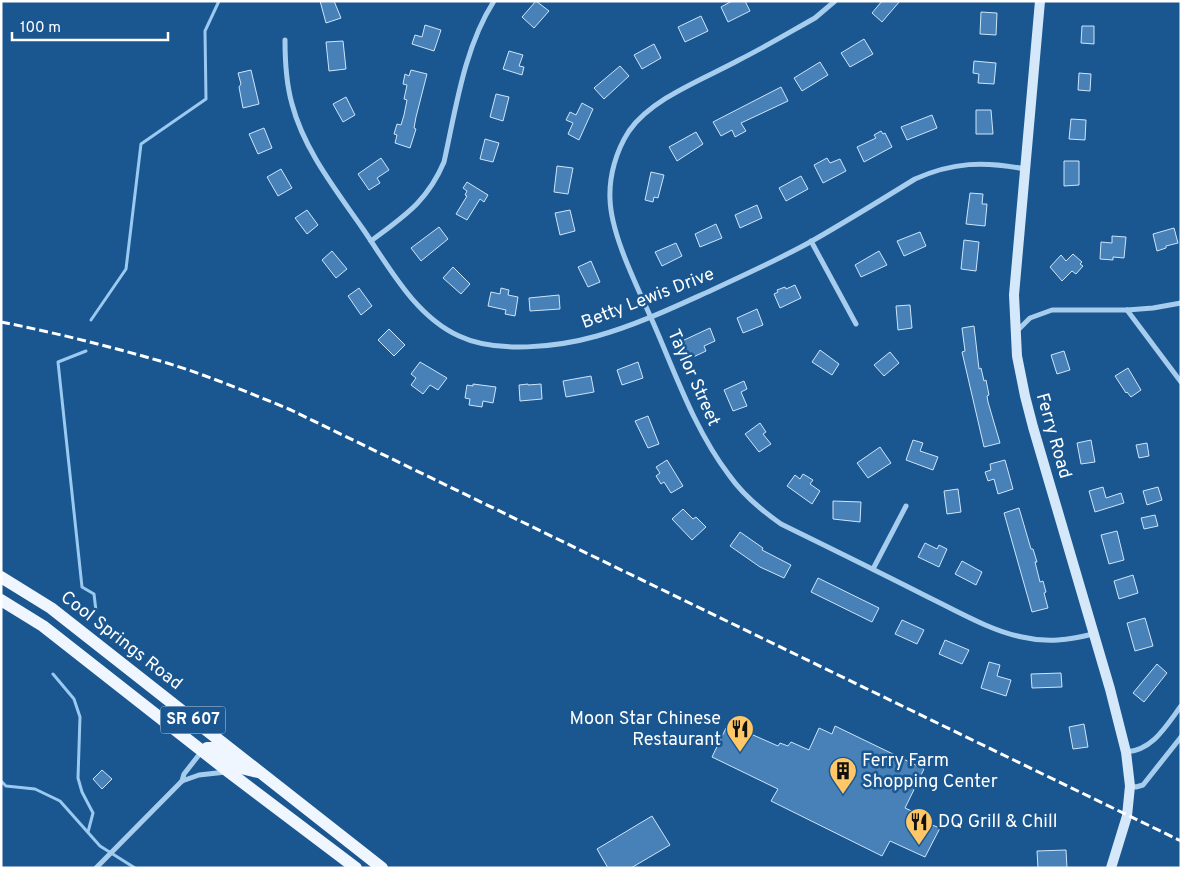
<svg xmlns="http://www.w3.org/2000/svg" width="1182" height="869" viewBox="0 0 1182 869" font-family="Overpass,sans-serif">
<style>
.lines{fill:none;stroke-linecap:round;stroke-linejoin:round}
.stream{stroke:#9ac9f1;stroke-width:3}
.building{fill:#4781b8;stroke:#cde5fa}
.minor{stroke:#a7cdee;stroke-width:5}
.secondary{stroke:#d4e8fa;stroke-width:10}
.primary{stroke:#eff6ff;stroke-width:12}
.rail{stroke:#fff;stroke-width:3;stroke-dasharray:9 4;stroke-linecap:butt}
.labels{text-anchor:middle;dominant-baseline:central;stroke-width:5;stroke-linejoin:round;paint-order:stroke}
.shield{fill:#1a568f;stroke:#baccdd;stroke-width:1}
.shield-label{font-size:16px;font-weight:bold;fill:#fff}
.street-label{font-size:18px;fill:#fff;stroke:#1a568f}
.poi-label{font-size:18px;fill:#fff;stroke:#1a568f;text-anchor:start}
</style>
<rect width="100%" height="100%" fill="#1a568f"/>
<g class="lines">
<!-- stream -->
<g class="stream">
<polyline points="91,320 126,269 141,144 206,99 205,31 219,1"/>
<polyline points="86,351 58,362 82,587 94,594 96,611"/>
<polyline points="53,674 74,699 80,717 78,778 82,792 93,813 88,832"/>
<polyline points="1,781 6,786 35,789 60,801 100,846 135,868"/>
</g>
</g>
<!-- building -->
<g class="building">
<polygon points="320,1 334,1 341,18 326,23"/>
<polygon points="536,1 549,11 534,28 522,17"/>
<polygon points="732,1 745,1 750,11 728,22 721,7"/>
<polygon points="882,1 900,1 882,22 872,13"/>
<polygon points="981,12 997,13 996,35 980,34"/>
<polygon points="701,16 708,31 685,42 678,27"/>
<polygon points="425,25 441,30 434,51 412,44 415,35 422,37"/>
<polygon points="1082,26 1094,26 1094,44 1081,43"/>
<polygon points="864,39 873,54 850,67 841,53"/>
<polygon points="343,41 346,69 329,71 326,42"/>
<polygon points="654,44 661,58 642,69 634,55"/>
<polygon points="509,51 523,55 519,66 524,67 522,75 503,69"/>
<polygon points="974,61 996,63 994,84 978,83 979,74 973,73"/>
<polygon points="820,62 828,75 802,91 794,78"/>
<polygon points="620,66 629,76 604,99 594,88"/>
<polygon points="251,70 259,104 243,108 239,87 241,84 238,73"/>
<polygon points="411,70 427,74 416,117 414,128 416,129 410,148 395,143 397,135 394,134 397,124 401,125 404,115 407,100 404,99 407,85 403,84 405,74 409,76"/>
<polygon points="1079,73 1091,74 1090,91 1078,90"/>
<polygon points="781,87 788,101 741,123 746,131 735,137 732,130 721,136 713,122"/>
<polygon points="496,94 509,97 503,121 490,117"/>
<polygon points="346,97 355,115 343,122 333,104"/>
<polygon points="582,103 593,109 579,140 568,134 573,123 566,120 570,112 576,115"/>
<polygon points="976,110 991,110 993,134 976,134"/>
<polygon points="932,115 937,128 907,140 901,127"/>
<polygon points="1071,119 1086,120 1085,140 1069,139"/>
<polygon points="264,128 272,148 258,154 249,134"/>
<polygon points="881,131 883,134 885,133 892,147 864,162 857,147 876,138 874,135"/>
<polygon points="696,132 703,144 677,161 669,147"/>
<polygon points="485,139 499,143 493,162 480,159"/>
<polygon points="381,158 389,170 377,178 380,183 369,190 358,174"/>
<polygon points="827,158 830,163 840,159 846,171 823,183 814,165"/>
<polygon points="1064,161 1079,161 1079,185 1064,186"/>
<polygon points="557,166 573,168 568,194 554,192"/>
<polygon points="281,169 292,188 278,196 267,177"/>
<polygon points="651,172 664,175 658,198 654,197 653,202 645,200"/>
<polygon points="801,176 808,189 786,201 779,188"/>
<polygon points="467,182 488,195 484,202 480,199 467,220 456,214 467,196 465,195 467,191 463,188"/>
<polygon points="970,193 983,194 982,204 987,204 985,226 966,224"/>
<polygon points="757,205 762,218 740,228 735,215"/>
<polygon points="307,210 318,225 307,234 295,218"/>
<polygon points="570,210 575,231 560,235 555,213"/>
<polygon points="716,224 722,238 700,247 695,234"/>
<polygon points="439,227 448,239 421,261 411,248"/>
<polygon points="1174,228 1178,243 1166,246 1166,248 1157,251 1153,234"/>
<polygon points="920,232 926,246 904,256 897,241"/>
<polygon points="1112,236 1126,237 1124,258 1113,257 1113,260 1100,259 1101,242 1112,243"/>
<polygon points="964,240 979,242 976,271 961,269"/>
<polygon points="676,243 682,256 662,266 655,252"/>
<polygon points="332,251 347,269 336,278 322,260"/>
<polygon points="879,251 887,265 861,277 855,265"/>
<polygon points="1073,254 1082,262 1080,264 1083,266 1076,274 1072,271 1062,281 1050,267 1061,255 1066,261"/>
<polygon points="591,261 600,282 588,287 578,267"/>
<polygon points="453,267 470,284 461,294 443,278"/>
<polygon points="795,285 801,298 780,308 774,294 778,292 777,290 785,287 786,289"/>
<polygon points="359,288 372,306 361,315 348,296"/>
<polygon points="501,288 509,290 508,295 518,297 515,316 505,314 506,310 488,306 491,292 500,294"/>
<polygon points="559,295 560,309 530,311 529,298"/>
<polygon points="910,305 912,328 898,330 896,306"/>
<polygon points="757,309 763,325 743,333 737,318"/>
<polygon points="974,326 979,369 981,368 984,381 986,380 989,395 987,396 988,402 1000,443 984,447 962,352 965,351 962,328"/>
<polygon points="710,328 715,341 704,346 706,351 689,359 682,341"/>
<polygon points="389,329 405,345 394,356 378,340"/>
<polygon points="820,350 839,364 832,375 812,362"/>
<polygon points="1064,351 1070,370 1057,374 1051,355"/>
<polygon points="890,352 899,363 884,376 874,365"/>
<polygon points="420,362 447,378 438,390 430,385 423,394 411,385 416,378 411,374"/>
<polygon points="638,362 643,378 622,385 617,370"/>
<polygon points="1128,368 1141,390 1131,397 1127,392 1126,393 1115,376"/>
<polygon points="591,376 594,392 566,397 563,381"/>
<polygon points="744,381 747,389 741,392 747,406 733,411 724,390"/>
<polygon points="473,384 496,387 493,403 483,401 482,407 469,405 470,399 465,398 467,385 473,386"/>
<polygon points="528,384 528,385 541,384 542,399 520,401 519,385"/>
<polygon points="648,416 659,444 648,448 635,421"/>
<polygon points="760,423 766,432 763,434 771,444 759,452 745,434"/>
<polygon points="913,440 923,443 920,451 938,457 933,470 906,460"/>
<polygon points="1091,440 1095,462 1081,464 1077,443"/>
<polygon points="1147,443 1149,456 1139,458 1136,445"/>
<polygon points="880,447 891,463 868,478 857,463"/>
<polygon points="667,460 683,486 671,493 664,482 661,484 656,476 660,473 656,467"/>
<polygon points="1005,460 1013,489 998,494 994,479 988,481 985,472 991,470 990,464"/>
<polygon points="803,474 813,480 810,484 820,491 812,504 787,486 795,475 800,479"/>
<polygon points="1103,487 1106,498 1121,493 1124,503 1095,512 1089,491"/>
<polygon points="1158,487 1162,500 1147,505 1143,491"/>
<polygon points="958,489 961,512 947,514 944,491"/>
<polygon points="833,501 861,502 860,522 833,519"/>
<polygon points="1019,508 1031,549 1033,549 1037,562 1035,562 1040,582 1043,581 1046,592 1044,593 1048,608 1032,612 1004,513"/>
<polygon points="683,509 693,519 696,517 706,527 692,540 672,519"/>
<polygon points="1155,515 1158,526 1144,529 1141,518"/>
<polygon points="1117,531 1124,560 1109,564 1101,535"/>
<polygon points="740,532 763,548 762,550 791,565 784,578 760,567 730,546"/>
<polygon points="925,543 937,549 939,545 947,549 939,567 918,557"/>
<polygon points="962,561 982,572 976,585 955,574"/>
<polygon points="1133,575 1138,593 1119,599 1114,581"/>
<polygon points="818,578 879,608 872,622 811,592"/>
<polygon points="1145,618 1153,646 1135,651 1127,623"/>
<polygon points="902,620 924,630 917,644 895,634"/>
<polygon points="945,640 969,650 962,664 939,654"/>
<polygon points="989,662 1000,665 997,676 1011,680 1006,696 981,688"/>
<polygon points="1157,664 1167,673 1144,702 1133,693"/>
<polygon points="1061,673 1062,687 1032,688 1031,674"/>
<polygon points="1084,724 1088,747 1073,749 1069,727"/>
<polygon points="835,726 924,769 905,808 923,816 921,821 940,828 925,857 890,841 882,856 771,801 778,789 712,757 726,728 742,734 744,731 778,746 780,743 788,746 791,742 809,750 819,728 832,734"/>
<polygon points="102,770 112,779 102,789 93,779"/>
<polygon points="652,816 670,845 631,868 608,868 597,849"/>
<polygon points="1066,850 1067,868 1038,868 1037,851"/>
</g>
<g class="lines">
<!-- minor -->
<g class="minor">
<path d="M 835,1 L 815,18 C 790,32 765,47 739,60 C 704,79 652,98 629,131 C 616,151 609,176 610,199 C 611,235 637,286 652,320 C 675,372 694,429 729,475 C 743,495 761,510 781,524 C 830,548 879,572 928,597 C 957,611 991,631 1022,637 C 1047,643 1069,640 1093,634"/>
<path d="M 285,40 C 285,62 286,83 292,104 C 304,150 336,190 363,229 C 389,267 415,316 459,336 C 497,354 558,347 597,336 C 633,326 668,310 701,295 C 738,278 776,261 812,241 C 847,221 881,200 915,179 C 953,162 984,161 1025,169"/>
<path d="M 371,241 C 404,216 427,202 444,162 C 456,108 464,48 494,1"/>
<polyline points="811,241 856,324"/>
<polyline points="1127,310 1181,382"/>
<polyline points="1016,332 1030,318 1052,310 1127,310 1153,308 1181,303"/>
<polyline points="873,569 906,506"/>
<path d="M 1126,752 C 1153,750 1166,726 1181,706"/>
<polyline points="182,781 184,774 202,751"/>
<polyline points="1130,786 1136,787 1143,785 1181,737"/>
<polyline points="96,868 182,781 199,775 226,772"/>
</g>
<!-- secondary -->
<polyline class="secondary" points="1040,1 1014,295 1017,356 1025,396 1033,427 1110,689 1126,752 1130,786 1127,816 1111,868"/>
<!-- primary -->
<g class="primary">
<polyline points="1,577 51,608 382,868"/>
<polyline points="1,600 43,626 229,772 356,868"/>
<polyline points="207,748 212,748 241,768 258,772"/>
</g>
<!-- rail -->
<path class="rail" d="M 1,322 C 57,333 112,347 167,363 C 209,376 250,393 291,410 L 1181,841"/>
</g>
<!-- icons -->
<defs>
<symbol id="restaurant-pin" viewBox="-11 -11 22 30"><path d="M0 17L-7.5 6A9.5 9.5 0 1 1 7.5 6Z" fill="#ffc765" stroke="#1a568f"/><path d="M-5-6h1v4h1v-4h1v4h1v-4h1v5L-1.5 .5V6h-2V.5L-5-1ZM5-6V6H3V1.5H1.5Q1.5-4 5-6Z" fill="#111"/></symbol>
<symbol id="building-pin" viewBox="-11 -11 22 30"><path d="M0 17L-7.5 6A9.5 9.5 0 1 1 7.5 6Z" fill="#ffc765" stroke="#1a568f"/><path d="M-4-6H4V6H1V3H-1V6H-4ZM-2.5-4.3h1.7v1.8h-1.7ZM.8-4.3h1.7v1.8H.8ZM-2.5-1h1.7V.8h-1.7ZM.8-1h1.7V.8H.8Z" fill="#111"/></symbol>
</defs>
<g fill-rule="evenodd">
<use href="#restaurant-pin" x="724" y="713" width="32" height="43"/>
<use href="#building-pin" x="827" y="755" width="32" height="43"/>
<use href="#restaurant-pin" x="903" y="806" width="32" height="43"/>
</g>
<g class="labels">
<!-- shield labels -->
<rect class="shield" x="160.5" y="706.5" width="65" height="27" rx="4"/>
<g class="shield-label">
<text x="193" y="720">SR 607</text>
</g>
<!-- street labels -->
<g class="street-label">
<text transform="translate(648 299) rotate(-21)">Betty Lewis Drive</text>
<text transform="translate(693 378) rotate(66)">Taylor Street</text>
<text transform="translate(1053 436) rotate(74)">Ferry Road</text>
<text transform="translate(121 641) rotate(38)">Cool Springs Road</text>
</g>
<!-- poi labels -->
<g class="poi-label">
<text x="721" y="719" text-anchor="end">Moon Star Chinese<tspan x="721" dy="21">Restaurant</tspan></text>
<text x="862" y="761">Ferry Farm<tspan x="862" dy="21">Shopping Center</tspan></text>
<text x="938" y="822">DQ Grill &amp; Chill</text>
</g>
</g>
<!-- border -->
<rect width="1182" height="869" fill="none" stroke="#ffffff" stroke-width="5"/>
<!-- scale -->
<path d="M12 32v8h156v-8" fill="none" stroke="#ffffff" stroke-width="2.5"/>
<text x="20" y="32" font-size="15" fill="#ffffff" stroke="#1a568f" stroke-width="4" paint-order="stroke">100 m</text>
</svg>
